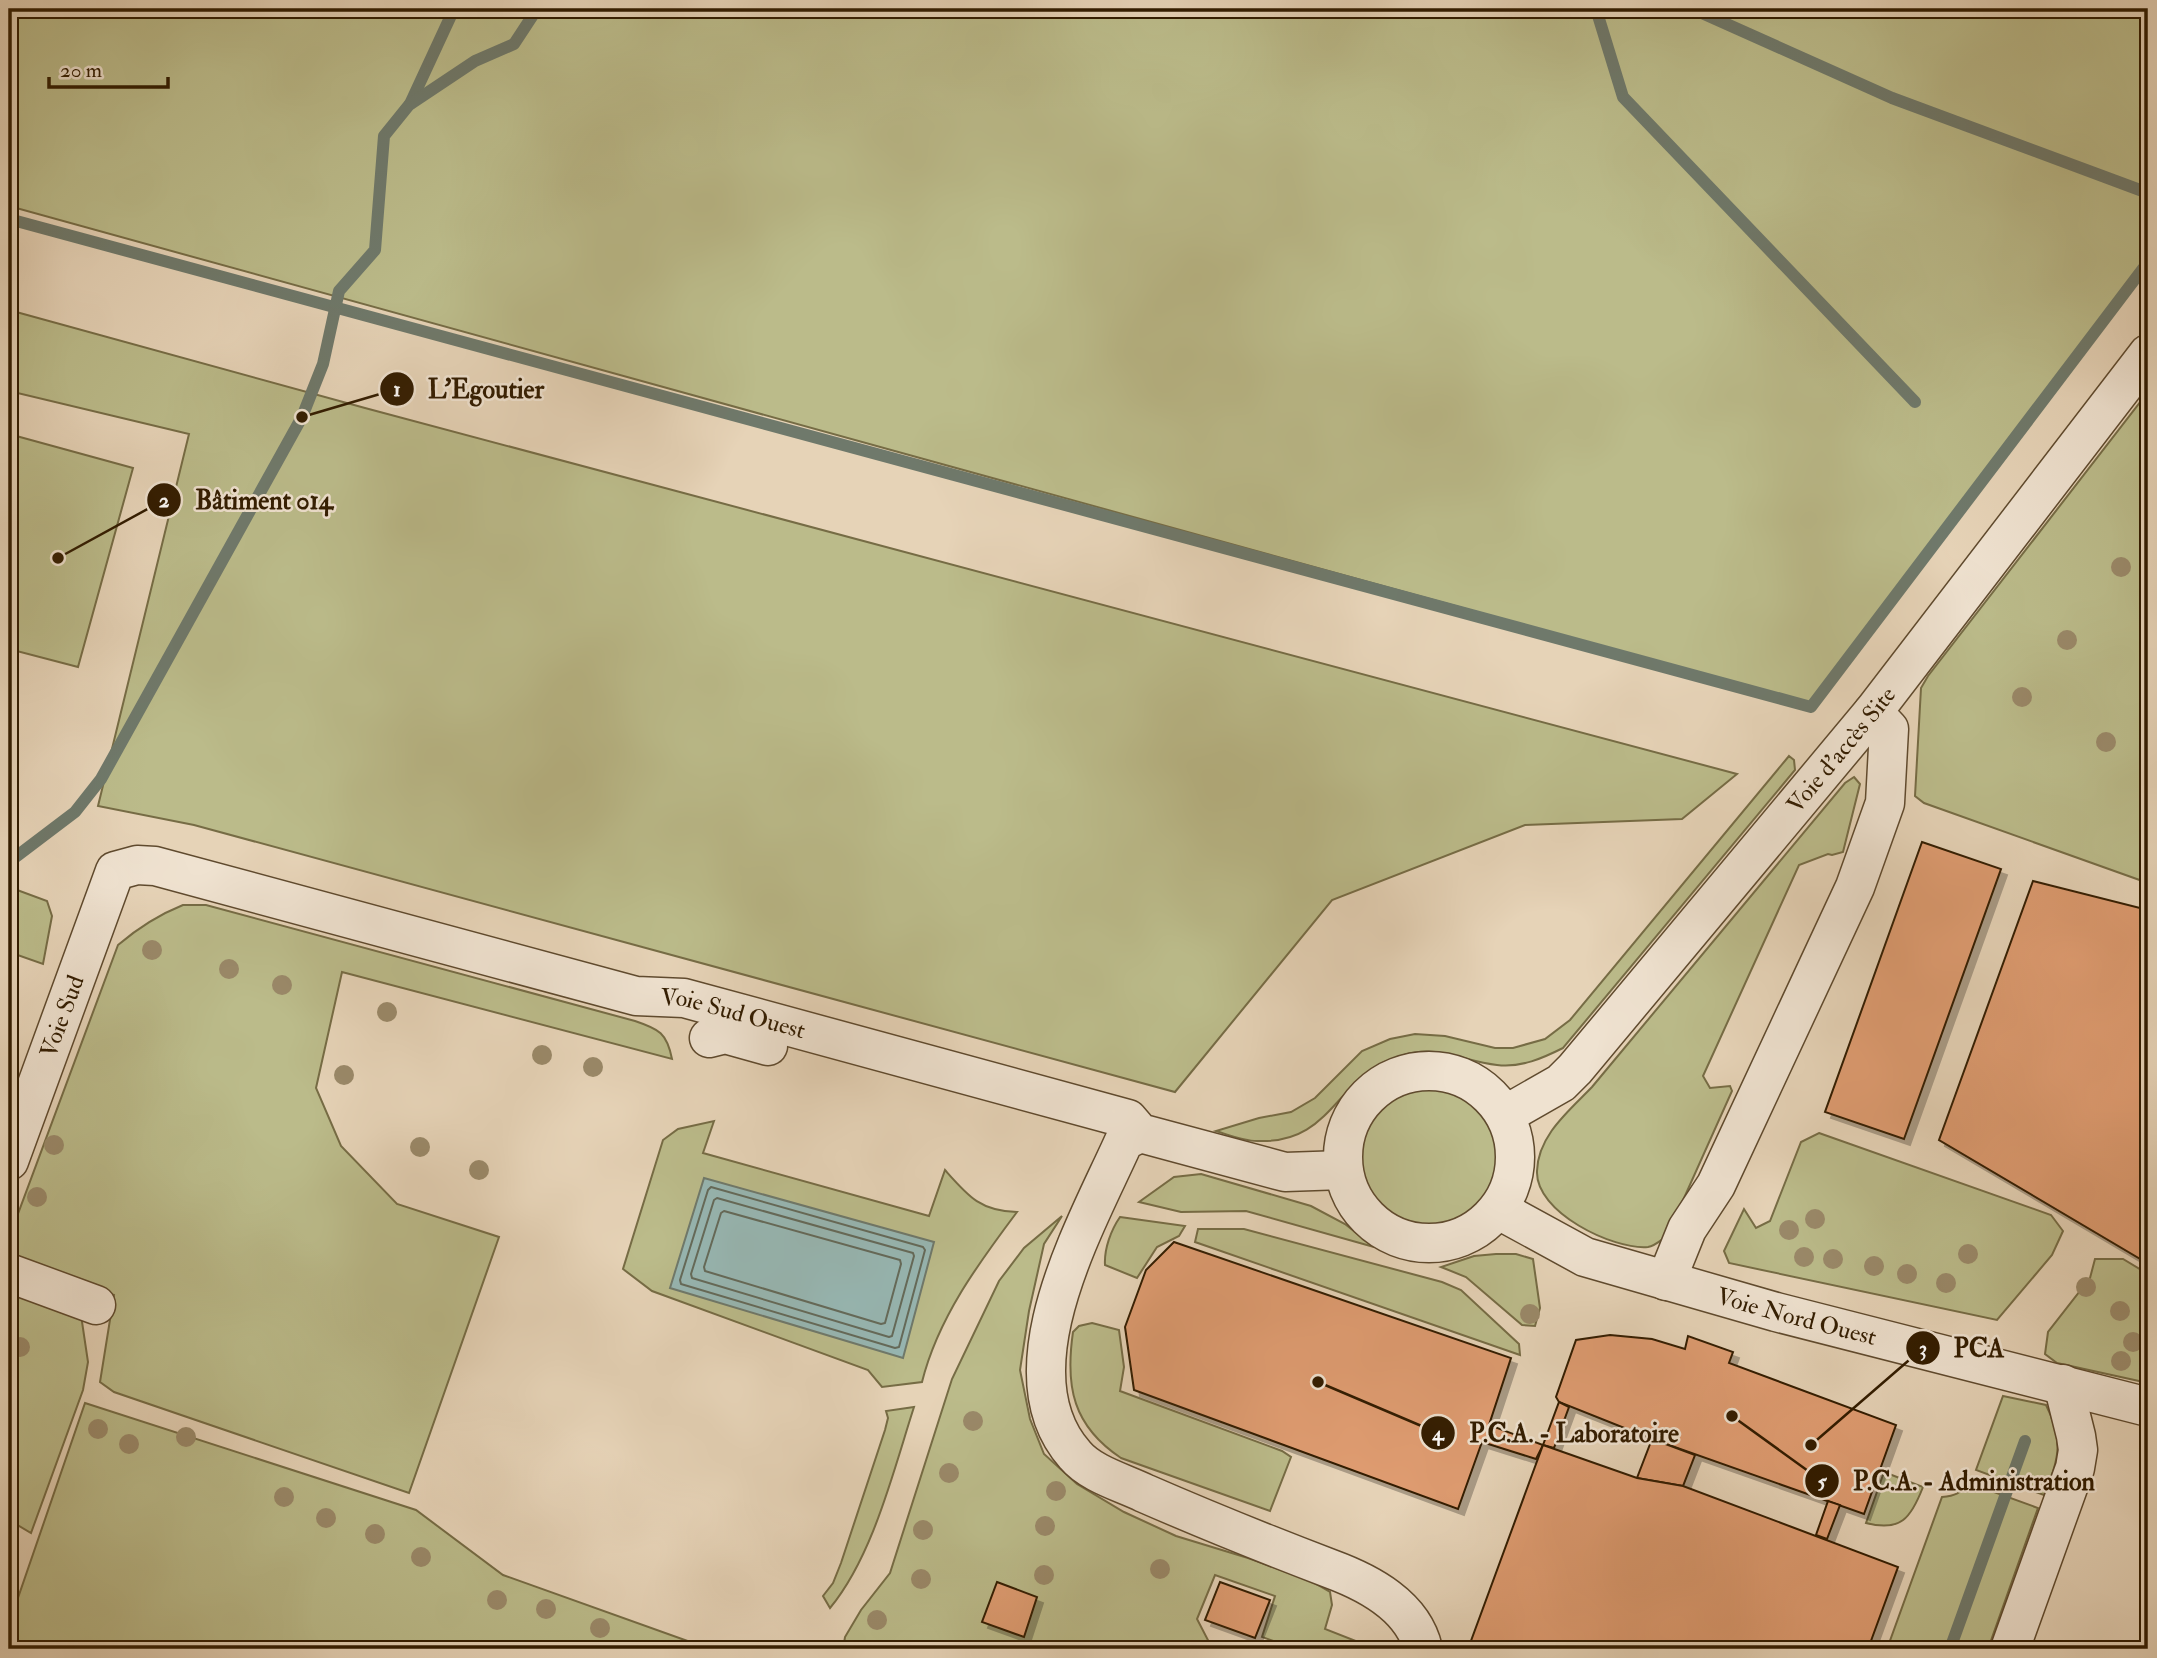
<svg xmlns="http://www.w3.org/2000/svg" width="2157" height="1658" viewBox="0 0 2157 1658" font-family="'IM FELL Double Pica',serif">
<style>
.green{fill:#bbbb8a;stroke:#766c45;stroke-width:2}
.water{fill:#97b7b3;stroke:#6f796b;stroke-width:2}
.lines{fill:none;stroke-linecap:round;stroke-linejoin:round}
.shore{stroke:#646a5a;stroke-width:2}
.stream{stroke:#6f796b;stroke-width:12}
.building{fill:#df9c71;stroke:#321c00;stroke-width:2;filter:url(#shadow)}
.minor-casing{stroke:#5f4a2e;stroke-width:41}
.minor{stroke:#efe2d0;stroke-width:38}
.tree{fill:#9a8969}
.labels{text-anchor:middle;dominant-baseline:central;stroke-width:5;stroke-linejoin:round;paint-order:stroke}
.street-label{font-size:24px;fill:#321c00;stroke:#efe2d0}
.leader{fill:none;stroke:#321c00;stroke-width:2.5}
.callout-dot{fill:#321c00;stroke:#efe2d0;stroke-width:2.5}
.mark-label{font-size:21px;text-anchor:middle;font-weight:bold;fill:#fff}
.callout-label{font-size:26px;text-anchor:middle;font-weight:bold;fill:#321c00;stroke:#efe2d0;stroke-width:5;stroke-linejoin:round;paint-order:stroke}
</style>
<defs>
<filter id="shadow"><feDropShadow dx="6" dy="6" stdDeviation="0" flood-color="#0004"/></filter>
</defs>
<rect width="100%" height="100%" fill="#e6d3b7"/>
<filter id="stains"><feTurbulence type="fractalNoise" baseFrequency=".00286" numOctaves="4"/><feColorMatrix values="0 0 0 0 .2 0 0 0 0 .09 0 0 0 0 .02 0 0 0 .5 -.17"/></filter>
<radialGradient id="worn" r=".72"><stop offset=".6" stop-color="#630" stop-opacity="0"/><stop offset="1" stop-color="#630" stop-opacity=".3"/></radialGradient>
<!-- green -->
<g class="green">
<polygon points="9,9 2148,9 2148,267 1813,705 9,206"/>
<polygon points="9,310 365,408 1737,774 1682,819 1525,825 1332,900 1175,1092 194,825 98,806 189,434 9,391"/>
<polygon points="2148,392 2148,883 1924,803 1915,796 1921,688 1928,676"/>
<polygon points="9,434 133,468 78,667 9,649"/>
<path d="M 1789,756 L 1794,760 L 1795,770 L 1563,1048 C 1543,1058 1521,1068 1497,1065 C 1465,1062 1437,1044 1404,1055 C 1396,1058 1386,1060 1379,1065 C 1332,1093 1324,1144 1257,1141 C 1244,1141 1229,1135 1216,1131 L 1259,1118 L 1291,1112 L 1315,1098 L 1362,1051 L 1390,1039 L 1415,1034 L 1445,1036 L 1495,1048 L 1513,1048 L 1545,1039 L 1570,1020 Z"/>
<path d="M 1854,777 L 1860,784 L 1843,852 L 1832,855 L 1828,854 L 1799,865 L 1703,1076 L 1710,1088 L 1730,1086 L 1732,1091 L 1667,1236 C 1661,1240 1655,1246 1648,1247 C 1613,1250 1535,1212 1537,1171 C 1538,1135 1570,1110 1592,1087 L 1845,783 Z"/>
<polygon points="9,887 47,901 52,916 43,964 9,952"/>
<path d="M 183,905 L 206,905 L 635,1021 C 659,1029 667,1033 672,1059 L 342,972 L 316,1088 L 341,1146 L 397,1204 L 499,1237 L 409,1493 L 114,1392 L 100,1382 L 114,1295 L 9,1264 L 9,1238 L 118,945 C 138,928 158,915 183,905 Z"/>
<circle cx="1431" cy="1157" r="70"/>
<path d="M 714,1121 L 703,1153 L 929,1216 L 945,1170 C 968,1196 980,1211 1017,1212 C 978,1264 938,1318 922,1382 L 882,1387 L 868,1370 L 652,1291 L 623,1269 L 663,1140 L 678,1129 Z"/>
<polygon points="1819,1133 2051,1215 2063,1231 2052,1255 1997,1320 1729,1263 1724,1251 1744,1209 1756,1228 1770,1221 1801,1142"/>
<polygon points="1201,1174 1311,1206 1345,1224 1374,1247 1246,1211 1181,1212 1139,1202 1174,1177"/>
<polygon points="1062,1216 1044,1244 1029,1311 1020,1370 1030,1419 1044,1454 1077,1484 1124,1512 1176,1536 1248,1558 1311,1581 1330,1592 1332,1605 1325,1629 1376,1649 1296,1649 1262,1637 1275,1596 1215,1575 1197,1619 1210,1644 1208,1649 843,1649 845,1637 861,1610 890,1573 952,1379 999,1281 1024,1248"/>
<path d="M 1120,1217 L 1185,1226 L 1179,1236 L 1157,1247 L 1137,1278 L 1105,1265 C 1104,1249 1111,1230 1120,1217 Z"/>
<polygon points="1198,1229 1244,1229 1442,1282 1461,1290 1519,1344 1520,1355 1195,1242"/>
<polygon points="1496,1254 1516,1254 1533,1259 1540,1308 1535,1326 1522,1325 1466,1277 1441,1267 1474,1256"/>
<polygon points="2095,1259 2123,1259 2148,1274 2148,1383 2057,1363 2045,1354 2048,1332 2090,1278"/>
<polygon points="9,1289 81,1315 88,1362 83,1390 31,1533 9,1520"/>
<path d="M 1092,1323 L 1119,1330 L 1124,1367 L 1120,1391 L 1282,1451 L 1291,1457 L 1270,1511 L 1121,1458 C 1073,1426 1065,1387 1073,1332 L 1079,1326 Z"/>
<path d="M 2003,1396 L 2046,1405 C 2064,1440 2059,1461 2044,1495 L 1976,1470 Z"/>
<polygon points="85,1403 416,1510 503,1575 710,1649 9,1649 9,1624"/>
<path d="M 914,1407 C 893,1472 873,1556 830,1608 L 823,1596 L 833,1583 L 841,1563 L 885,1430 L 888,1418 L 886,1411 Z"/>
<path d="M 1884,1472 L 1923,1487 C 1911,1518 1901,1532 1866,1523 Z"/>
<path d="M 1969,1483 L 2038,1508 L 1988,1649 L 1887,1649 L 1942,1497 C 1955,1496 1961,1493 1969,1483 Z"/>
</g>
<!-- water -->
<polygon class="water" points="704,1178 934,1242 903,1358 670,1288"/>
<g class="lines">
<!-- shore -->
<g class="shore">
<polygon points="711,1187 923,1247 925,1250 899,1347 895,1348 681,1284 680,1280 708,1190"/>
<polygon points="717,1198 913,1253 914,1256 892,1336 889,1337 692,1278 691,1274 714,1200"/>
<polygon points="724,1211 900,1260 901,1264 885,1323 881,1324 705,1271 704,1267 721,1213"/>
</g>
<!-- stream -->
<g class="stream">
<polyline points="1596,9 1623,97 1915,402"/>
<polyline points="1693,9 1892,98 2148,193"/>
<polyline points="410,104 454,9"/>
<polyline points="9,219 1811,707 2148,262"/>
<polyline points="9,862 75,812 101,779 302,417 323,364 339,291 375,250 384,136 409,105 475,61 514,44 537,9"/>
<polyline points="1950,1649 2025,1441"/>
</g>
</g>
<!-- building -->
<g class="building">
<polygon points="1922,842 2001,869 1904,1139 1825,1112"/>
<polygon points="2033,881 2148,910 2147,1263 1939,1140"/>
<polygon points="1174,1242 1511,1358 1489,1425 1543,1445 1536,1459 1482,1442 1458,1509 1134,1390 1125,1327 1146,1270"/>
<polygon points="1610,1335 1652,1339 1685,1349 1688,1336 1733,1352 1729,1363 1896,1425 1864,1514 1652,1439 1559,1402 1556,1397 1576,1340"/>
<polygon points="1559,1402 1569,1407 1554,1448 1543,1445"/>
<polygon points="1652,1439 1695,1455 1683,1486 1637,1478"/>
<polygon points="1543,1445 1637,1478 1683,1486 1898,1567 1868,1649 1468,1649"/>
<polygon points="1828,1501 1840,1505 1827,1539 1816,1535"/>
<polygon points="997,1582 1037,1597 1024,1637 982,1622"/>
<polygon points="1220,1582 1270,1600 1255,1638 1205,1620"/>
</g>
<g class="lines">
<defs>
<g id="minor">
<polyline points="709,1038 725,1034 768,1046"/>
<circle cx="1429" cy="1157" r="86"/>
<path id="s1" d="M 1505,1115 L 1561,1083 L 1575,1069 L 1873,712 L 2148,354"/>
<path d="M 1140,1133 L 1124,1141 C 1087,1224 1001,1372 1075,1455 C 1091,1474 1121,1482 1144,1493 C 1206,1520 1268,1545 1331,1569 C 1369,1583 1413,1606 1423,1649"/>
<path id="s2" d="M 9,1161 L 115,871 L 137,865 L 155,866 L 636,996 L 684,998 L 1128,1119 L 1140,1133 L 1285,1172 L 1343,1170"/>
<path id="s3" d="M 1499,1210 L 1585,1257 L 1776,1312 L 2148,1407"/>
<polyline points="9,1273 96,1305"/>
<polyline points="1666,1281 1687,1229 1716,1185 1855,887 1885,803 1889,729 1873,712"/>
<polyline points="2010,1649 2075,1468 2078,1450 2076,1436 2063,1384"/>
</g>
</defs>
<!-- minor casing -->
<use href="#minor" class="minor-casing"/>
<!-- minor -->
<use href="#minor" class="minor"/>
</g>
<!-- trees -->
<g class="tree">
<circle cx="2121" cy="567" r="10"/>
<circle cx="2067" cy="640" r="10"/>
<circle cx="2022" cy="697" r="10"/>
<circle cx="2106" cy="742" r="10"/>
<circle cx="152" cy="950" r="10"/>
<circle cx="229" cy="969" r="10"/>
<circle cx="282" cy="985" r="10"/>
<circle cx="387" cy="1012" r="10"/>
<circle cx="542" cy="1055" r="10"/>
<circle cx="593" cy="1067" r="10"/>
<circle cx="344" cy="1075" r="10"/>
<circle cx="54" cy="1145" r="10"/>
<circle cx="420" cy="1147" r="10"/>
<circle cx="479" cy="1170" r="10"/>
<circle cx="37" cy="1197" r="10"/>
<circle cx="1815" cy="1219" r="10"/>
<circle cx="1789" cy="1230" r="10"/>
<circle cx="1968" cy="1254" r="10"/>
<circle cx="1804" cy="1257" r="10"/>
<circle cx="1833" cy="1259" r="10"/>
<circle cx="1874" cy="1266" r="10"/>
<circle cx="1907" cy="1274" r="10"/>
<circle cx="1946" cy="1283" r="10"/>
<circle cx="2086" cy="1287" r="10"/>
<circle cx="2120" cy="1311" r="10"/>
<circle cx="1530" cy="1314" r="10"/>
<circle cx="2133" cy="1342" r="10"/>
<circle cx="20" cy="1347" r="10"/>
<circle cx="2121" cy="1361" r="10"/>
<circle cx="973" cy="1421" r="10"/>
<circle cx="98" cy="1429" r="10"/>
<circle cx="186" cy="1437" r="10"/>
<circle cx="129" cy="1444" r="10"/>
<circle cx="949" cy="1473" r="10"/>
<circle cx="1056" cy="1491" r="10"/>
<circle cx="284" cy="1497" r="10"/>
<circle cx="326" cy="1518" r="10"/>
<circle cx="1045" cy="1526" r="10"/>
<circle cx="923" cy="1530" r="10"/>
<circle cx="375" cy="1534" r="10"/>
<circle cx="421" cy="1557" r="10"/>
<circle cx="1160" cy="1569" r="10"/>
<circle cx="1044" cy="1575" r="10"/>
<circle cx="921" cy="1579" r="10"/>
<circle cx="497" cy="1600" r="10"/>
<circle cx="546" cy="1609" r="10"/>
<circle cx="877" cy="1620" r="10"/>
<circle cx="600" cy="1628" r="10"/>
</g>
<g class="labels">
<!-- street labels -->
<g class="street-label">
<text stroke="none"><textPath href="#s1" startOffset="500">Voie d'accès Site</textPath></text>
<text stroke="none"><textPath href="#s2" startOffset="947">Voie Sud Ouest</textPath></text>
<text stroke="none"><textPath href="#s2" startOffset="154">Voie Sud</textPath></text>
<text stroke="none"><textPath href="#s3" startOffset="318">Voie Nord Ouest</textPath></text>
</g>
</g>
<!-- callouts -->
<path class="leader" d="M302 417L397 389M58 558L164 500M1811 1445L1923 1348M1318 1382L1438 1433M1732 1416L1822 1481"/>
<g class="callout-dot">
<circle cx="302" cy="417" r="7"/>
<circle cx="58" cy="558" r="7"/>
<circle cx="1811" cy="1445" r="7"/>
<circle cx="1318" cy="1382" r="7"/>
<circle cx="1732" cy="1416" r="7"/>
<circle cx="397" cy="389" r="18"/>
<circle cx="164" cy="500" r="18"/>
<circle cx="1923" cy="1348" r="18"/>
<circle cx="1438" cy="1433" r="18"/>
<circle cx="1822" cy="1481" r="18"/>
</g>
<g class="mark-label">
<text x="397" y="396">1</text>
<text x="164" y="507">2</text>
<text x="1923" y="1355">3</text>
<text x="1438" y="1440">4</text>
<text x="1822" y="1488">5</text>
</g>
<g class="callout-label">
<text x="486" y="398">L'Egoutier</text>
<text x="264" y="509">Bâtiment 014</text>
<text x="1979" y="1357">PCA</text>
<text x="1574" y="1442">P.C.A. - Laboratoire</text>
<text x="1974" y="1490">P.C.A. - Administration</text>
</g>
<!-- margin -->
<rect width="2157" height="1658" fill="none" stroke="#e6d3b7" stroke-width="35"/>
<rect x="10" y="10" width="2136" height="1637" fill="none" stroke="#321c00" stroke-width="3.5"/>
<rect x="18" y="18" width="2122" height="1623" fill="none" stroke="#321c00" stroke-width="2"/>
<!-- scale -->
<path d="M49 77v10h119v-10" fill="none" stroke="#321c00" stroke-width="3.5"/>
<text x="60" y="77" font-size="21" fill="#321c00" stroke="#efe2d0" stroke-width="5" paint-order="stroke">20 m</text>
<rect width="100%" height="100%" filter="url(#stains)"/>
<rect width="100%" height="100%" fill="url(#worn)"/>
</svg>
